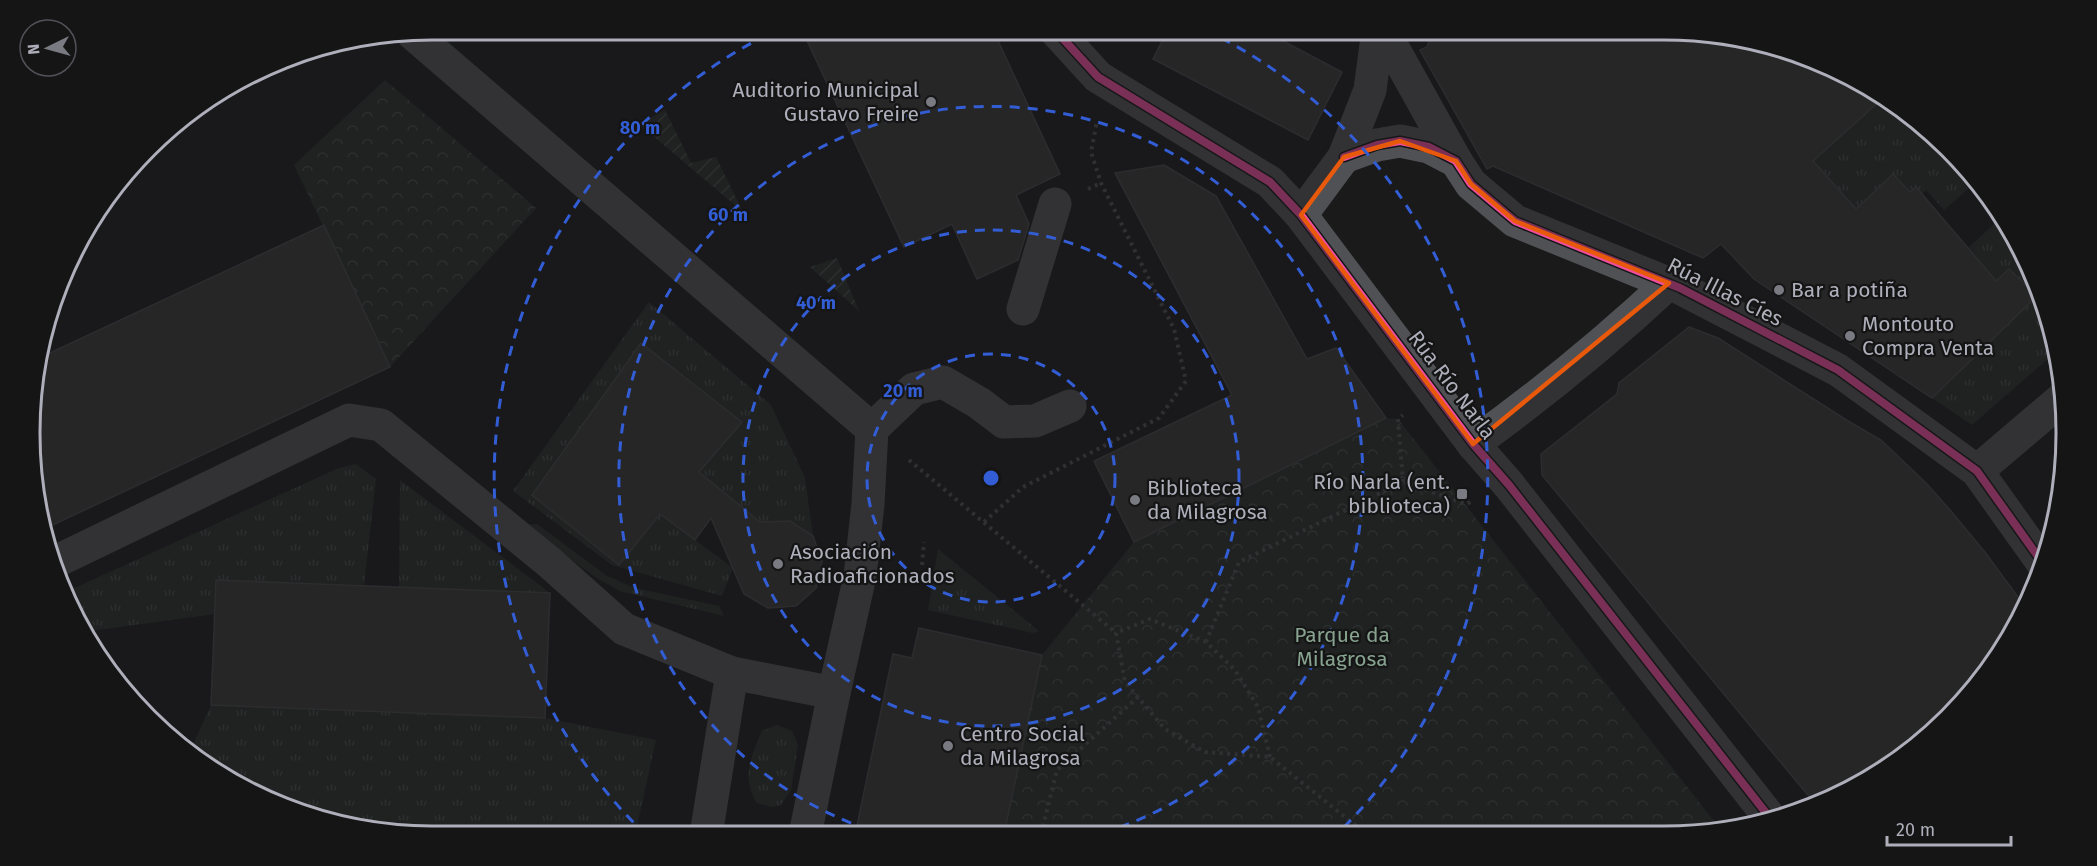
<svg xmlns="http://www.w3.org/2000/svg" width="2097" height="866" viewBox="0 0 2097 866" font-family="'Fira Sans',sans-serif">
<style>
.grass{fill:url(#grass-tufts)}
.forest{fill:url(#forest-crowns)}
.garden{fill:url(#garden-furrows)}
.building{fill:#353536;stroke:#444447;stroke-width:1.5}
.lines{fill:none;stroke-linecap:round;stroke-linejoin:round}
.path{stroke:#4c4c4f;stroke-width:4;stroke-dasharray:3 4.5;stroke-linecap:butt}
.minor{stroke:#505154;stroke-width:33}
.cycleway-casing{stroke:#151516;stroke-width:11}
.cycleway{stroke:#ef4d9e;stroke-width:8}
.marked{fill:none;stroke:#e8590c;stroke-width:4.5;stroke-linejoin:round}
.ring{fill:none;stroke:#335dd4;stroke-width:3;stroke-dasharray:10 8}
.poi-dot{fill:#7a7b82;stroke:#151516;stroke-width:2}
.labels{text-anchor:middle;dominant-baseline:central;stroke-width:4.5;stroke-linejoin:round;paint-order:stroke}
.poi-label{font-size:21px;fill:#aeafba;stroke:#151516;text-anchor:start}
.street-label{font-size:21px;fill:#aeafba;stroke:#151516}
.park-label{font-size:21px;fill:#87a28f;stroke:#151516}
.rim{fill:none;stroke:#aeafba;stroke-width:3}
.centre{fill:#335dd4;stroke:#151516;stroke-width:3}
.ring-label{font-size:18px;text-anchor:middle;font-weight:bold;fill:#335dd4;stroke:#151516;stroke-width:4.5;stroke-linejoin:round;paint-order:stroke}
</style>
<defs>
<pattern id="grass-tufts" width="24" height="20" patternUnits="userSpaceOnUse" patternTransform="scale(1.5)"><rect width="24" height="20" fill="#262d29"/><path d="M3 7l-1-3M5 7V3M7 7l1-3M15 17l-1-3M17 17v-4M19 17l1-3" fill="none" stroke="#434946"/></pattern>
<pattern id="forest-crowns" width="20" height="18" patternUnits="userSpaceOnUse" patternTransform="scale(1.5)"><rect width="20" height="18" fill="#262d29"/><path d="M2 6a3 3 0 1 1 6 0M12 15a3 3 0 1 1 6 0" fill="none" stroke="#434946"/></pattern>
<pattern id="garden-furrows" width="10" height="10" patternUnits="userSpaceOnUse" patternTransform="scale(1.5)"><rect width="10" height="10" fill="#262d29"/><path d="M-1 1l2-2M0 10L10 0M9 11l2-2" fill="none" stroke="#434946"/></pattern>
</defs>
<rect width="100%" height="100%" fill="#1a1a1b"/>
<!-- grass -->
<g class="grass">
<polygon points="1884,97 1929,130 1977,181 1944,210 1926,190 1922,194 1910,192 1893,174 1855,209 1803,169"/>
<polygon points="2002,217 2025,254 2053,328 2057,351 1972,425 1932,398 2037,297 2009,270 1996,281 1968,248"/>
<polygon points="649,302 771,405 805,478 813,536 749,532 699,472 742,422 641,343 532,495 619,564 660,514 733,568 722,596 612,565 513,491"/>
<polygon points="356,464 376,479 364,585 216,580 215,614 83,632 68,591 339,468"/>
<polygon points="400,480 550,593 399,587"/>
<polygon points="537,524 607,576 635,588 719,606 724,616 620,591 595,577 525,525"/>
<polygon points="938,549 1039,631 1033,633 928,610"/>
<polygon points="211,705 545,718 656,740 635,835 441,836 425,832 299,812 189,753"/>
<path d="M 777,725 L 792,731 L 798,745 L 791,790 L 781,805 L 771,807 L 757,803 C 741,778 751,756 762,731 Z"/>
</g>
<!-- forest -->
<g class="forest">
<polygon points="385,80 536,208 390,367 294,165"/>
<polygon points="1386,418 1398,419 1722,831 1004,834 1042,655 1134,542"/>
</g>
<!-- garden -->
<g class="garden">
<polygon points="665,110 691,163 716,157 743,212 639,124"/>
<polygon points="837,258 859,311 810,267"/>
</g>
<!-- building -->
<g class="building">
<polygon points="802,30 993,30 1060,174 1016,195 1029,224 1018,260 977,279 952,224 904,247"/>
<polygon points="1168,30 1262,30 1342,72 1308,140 1153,59"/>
<polygon points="1433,30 1664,30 1793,51 1865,84 1884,97 1813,161 1856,209 1893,174 1910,192 1916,187 1996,281 2009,269 2037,296 1932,398 1754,279 1721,244 1703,258 1493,166 1487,169 1420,50 1427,47"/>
<polygon points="1164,165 1216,196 1307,359 1336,348 1386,418 1134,542 1094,461 1232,395 1115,173"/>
<polygon points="324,225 390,367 44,529 38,511 33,380 39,358"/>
<polygon points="1689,327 1718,338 1848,421 1881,440 1926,483 1950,510 1984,551 2024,605 1999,657 1929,736 1817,806 1542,475 1541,454 1617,394 1619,383"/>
<polygon points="641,343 742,422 699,472 760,522 790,521 813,536 822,561 816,588 796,606 768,608 744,594 711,518 695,540 660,514 619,565 532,495"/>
<polygon points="216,580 550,593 545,718 211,705"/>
<polygon points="919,628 1042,655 1004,834 855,835 893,654 912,658"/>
</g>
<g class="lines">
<!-- path -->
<g class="path">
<polyline points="1088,189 1101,183"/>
<polyline points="909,460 1116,633"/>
<polyline points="1403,482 1398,419 1403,415"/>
<polyline points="984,522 1023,487 1159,418 1186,381 1174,329 1101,183 1091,152 1097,121"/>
<polyline points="922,565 924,542"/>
<polyline points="1206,642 1239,562 1403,482 1466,504 1473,501"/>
<polyline points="1270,757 1258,707 1235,670 1206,642 1150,619 1116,633 1125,682 1165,729 1205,752 1270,757 1365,833"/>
<polyline points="1041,834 1057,770 1138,697"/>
</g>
<!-- minor -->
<g class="minor">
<polyline points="1055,30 1098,77 1270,182 1301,215 1473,444 1509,485 1770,818"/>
<polyline points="1383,30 1456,161"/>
<polyline points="412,33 872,429"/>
<polyline points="1344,157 1377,145 1400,141 1429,147 1456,161 1471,184 1515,221 1680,288 1838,370 1977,471 2044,565"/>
<polyline points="1301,215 1344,157 1370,90 1378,30"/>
<polyline points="1023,309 1055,204"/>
<path d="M 1473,444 C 1541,395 1608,340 1669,283"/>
<polyline points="1977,471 2064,397"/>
<polyline points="57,561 349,420 381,425 549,562 624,629 732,673"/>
<polyline points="834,693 860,576 868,504 872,429 914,389 943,382 979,403 1004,422 1035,421 1070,406"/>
<polyline points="706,835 732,673 834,693 805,835"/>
</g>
<defs>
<g id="cycleway">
<polyline points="1055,30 1098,77 1270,182 1301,215 1473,444 1509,485 1770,818"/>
<polyline points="1344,157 1377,145 1400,141 1429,147 1456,161 1471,184 1515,221 1680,288 1838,370 1977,471 2044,565"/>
</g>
</defs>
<!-- cycleway casing -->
<use href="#cycleway" class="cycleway-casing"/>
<!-- cycleway -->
<use href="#cycleway" class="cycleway"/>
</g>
<!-- marked area -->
<path d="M0 0H2097V866H0ZM 1400,141 L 1456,161 L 1471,184 L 1515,221 L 1669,283 L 1473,444 L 1301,215 L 1344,157 Z" fill="#1a1a1b" fill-opacity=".55" fill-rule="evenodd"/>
<path class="marked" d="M 1400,141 L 1456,161 L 1471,184 L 1515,221 L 1669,283 L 1473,444 L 1301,215 L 1344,157 Z"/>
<!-- distance rings -->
<g class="ring">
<circle cx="991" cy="478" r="124"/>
<circle cx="991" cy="478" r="248"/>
<path d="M885 835A372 372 0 1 1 1100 834"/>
<path d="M646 835A496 496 0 0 1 777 30M1205 30A496 496 0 0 1 1339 832"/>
</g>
<!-- markers -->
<g class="poi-dot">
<circle cx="931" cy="102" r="6"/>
<circle cx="1779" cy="290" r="6"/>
<circle cx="1850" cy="336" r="6"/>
<rect x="1456" y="488" width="12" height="12" rx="3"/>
<circle cx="1135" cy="500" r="6"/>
<circle cx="778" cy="564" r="6"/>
<circle cx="948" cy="746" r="6"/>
</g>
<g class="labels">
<!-- poi labels -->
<g class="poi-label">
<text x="919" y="90" text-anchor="end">Auditorio Municipal<tspan x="919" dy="24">Gustavo Freire</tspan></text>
<text x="1791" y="290">Bar a potiña</text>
<text x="1862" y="324">Montouto<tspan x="1862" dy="24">Compra Venta</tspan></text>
<text x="1450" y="482" text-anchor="end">Río Narla (ent.<tspan x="1450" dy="24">biblioteca)</tspan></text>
<text x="1147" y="488">Biblioteca<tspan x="1147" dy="24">da Milagrosa</tspan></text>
<text x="790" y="552">Asociación<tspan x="790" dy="24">Radioaficionados</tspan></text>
<text x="960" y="734">Centro Social<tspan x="960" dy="24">da Milagrosa</tspan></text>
</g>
<!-- street labels -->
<g class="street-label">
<text transform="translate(1725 292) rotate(27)">Rúa Illas Cíes</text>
<text transform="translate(1452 385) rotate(53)">Rúa Río Narla</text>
</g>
<!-- park labels -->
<g class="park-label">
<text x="1342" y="635">Parque da<tspan x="1342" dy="24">Milagrosa</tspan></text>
</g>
</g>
<!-- crop -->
<path d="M0 0H2097V866H0ZM432 40H1664A392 392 0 0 1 2056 432V434A392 392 0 0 1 1664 826H432A392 392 0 0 1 40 434V432A392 392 0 0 1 432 40Z" fill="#151516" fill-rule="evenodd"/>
<path class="rim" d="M432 40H1664A392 392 0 0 1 2056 432V434A392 392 0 0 1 1664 826H432A392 392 0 0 1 40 434V432A392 392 0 0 1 432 40Z"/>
<circle cx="991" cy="478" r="9" class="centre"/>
<g class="ring-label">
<text x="640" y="134">80 m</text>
<text x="728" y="221">60 m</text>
<text x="816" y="309">40 m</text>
<text x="903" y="397">20 m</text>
</g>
<!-- north arrow -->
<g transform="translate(48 48) rotate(265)"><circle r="28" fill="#151516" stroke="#525358" stroke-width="1.5"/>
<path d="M0-4.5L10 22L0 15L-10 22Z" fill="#7a7b82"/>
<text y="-9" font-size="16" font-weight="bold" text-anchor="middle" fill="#aeafba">N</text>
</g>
<!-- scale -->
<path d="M1887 836v9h124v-9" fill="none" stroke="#aeafba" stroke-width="3"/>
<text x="1896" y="836" font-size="18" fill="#aeafba" stroke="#151516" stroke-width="4.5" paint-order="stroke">20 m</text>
</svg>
